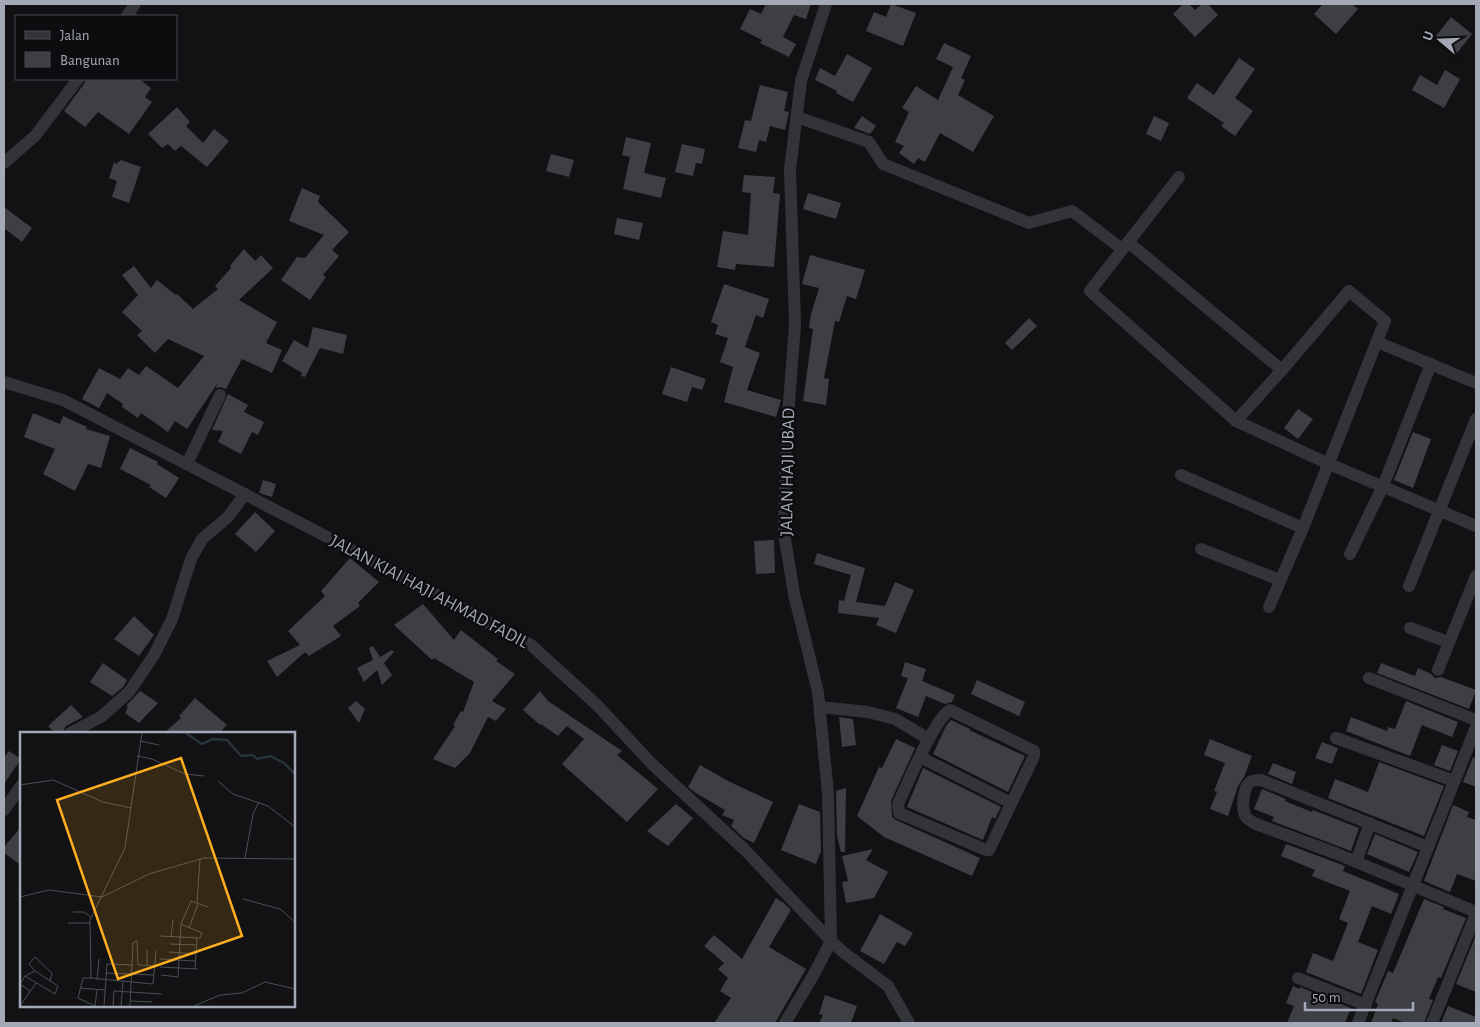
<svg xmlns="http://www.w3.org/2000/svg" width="1480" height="1027" viewBox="0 0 1480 1027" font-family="'Alegreya Sans',sans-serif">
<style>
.building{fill:#3e3f44}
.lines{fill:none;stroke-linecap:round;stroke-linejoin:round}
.minor{stroke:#33343a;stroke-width:12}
.labels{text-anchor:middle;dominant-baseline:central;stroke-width:5;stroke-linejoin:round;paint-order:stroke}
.street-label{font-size:18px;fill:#a3a9b6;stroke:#0d0d0f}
.inset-river{fill:none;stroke:#283239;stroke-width:2.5}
.inset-road{fill:none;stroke:#4c4e55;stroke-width:1}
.view{fill:#ffae20;fill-opacity:0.15;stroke:#ffae20;stroke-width:2.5}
.inset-edge{fill:none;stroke:#a3a9b6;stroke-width:2.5}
</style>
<rect width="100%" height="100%" fill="#121214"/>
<!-- building -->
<g class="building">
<polygon points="766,4 811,4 806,19 794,15 783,37 796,44 789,57 760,43 762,40 740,29 750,9 761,14"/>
<polygon points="891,4 916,13 903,46 866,31 874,12 886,17"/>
<polygon points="1183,4 1189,4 1195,10 1202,4 1208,4 1218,15 1195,37 1173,14"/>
<polygon points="1323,4 1352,4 1358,9 1336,34 1314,14"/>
<polygon points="1451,17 1472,34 1457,53 1436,36"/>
<polygon points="944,43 971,56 961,78 965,80 958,95 994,116 973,152 940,133 925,162 918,158 914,164 899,153 904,146 895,142 909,112 902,108 916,86 938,100 953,67 936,59"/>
<polygon points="847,54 872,68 853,102 836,93 837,91 815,80 820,68 835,76"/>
<polygon points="1239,58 1255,69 1235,98 1253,111 1235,136 1221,126 1224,123 1187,98 1197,83 1214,95"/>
<polygon points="1445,70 1460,79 1444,108 1412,90 1420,75 1437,85"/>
<polygon points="86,79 139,79 151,88 145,97 152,102 129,134 98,112 85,127 64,111 84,84"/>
<polygon points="760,85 788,92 784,111 789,112 785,130 770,126 766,142 759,140 756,152 738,148 745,120 751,121"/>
<polygon points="177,107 190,122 186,126 203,143 214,129 229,141 207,167 181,146 175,151 168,144 162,148 148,134"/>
<polygon points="862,116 876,126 870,134 854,128"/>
<polygon points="1154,116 1169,123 1161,141 1146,134"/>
<polygon points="626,137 651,143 644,173 666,178 661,198 623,189 630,157 622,155"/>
<polygon points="682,144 705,149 702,164 696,163 693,176 675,172"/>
<polygon points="551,154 574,160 569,177 546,171"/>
<polygon points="121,160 141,167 129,203 112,197 117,181 109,178 114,162 116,164"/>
<polygon points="744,175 775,177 773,193 780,194 774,267 736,264 735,270 717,267 723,231 748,235 751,193 742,192"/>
<polygon points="302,188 320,196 318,202 349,232 332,250 339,256 323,275 326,277 310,300 281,280 297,257 305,258 324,235 289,221"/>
<polygon points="808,193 841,203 836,219 803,209"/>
<polygon points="4,207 32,228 22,242 4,228"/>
<polygon points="617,218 643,223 639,240 614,234"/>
<polygon points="244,249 255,261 261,255 273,268 239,300 277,322 266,343 282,350 272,373 242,359 226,389 220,387 216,388 217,384 187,429 175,421 168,432 141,413 138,418 122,407 123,404 107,393 99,408 82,399 99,368 120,379 128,368 139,375 146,366 178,388 204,356 168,339 155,353 137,335 142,331 122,312 138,295 122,275 134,266 151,288 157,280 176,295 177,294 193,309 218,289 215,286 231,268 230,266"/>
<polygon points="810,255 865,270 856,299 847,296 839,322 835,321 824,378 829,379 826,405 803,401 813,329 809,328 811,314 819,288 802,284"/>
<polygon points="724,284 769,299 763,318 756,315 745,347 760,353 747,390 781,400 776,417 724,402 733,367 720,362 728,338 715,334 718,325 711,322"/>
<polygon points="1029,318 1037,326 1012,350 1005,343"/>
<polygon points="313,327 347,335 343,354 320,348 305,377 301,376 302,373 282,361 294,340 308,348"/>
<polygon points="671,367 706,379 702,390 692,387 687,402 662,394"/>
<polygon points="228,394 248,405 244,412 264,422 258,435 252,432 241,454 218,442 223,431 212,430"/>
<polygon points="1298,409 1313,419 1298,439 1284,428"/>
<polygon points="33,413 60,424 63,416 87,427 86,429 110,436 101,468 88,464 75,491 43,474 55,449 24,437"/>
<polygon points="1413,432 1431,439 1413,488 1394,480"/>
<polygon points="130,448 158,462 157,464 179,478 166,498 149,487 151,485 120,469"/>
<polygon points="263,480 276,484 272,497 259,493"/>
<polygon points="255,512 275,531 256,552 235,534"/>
<polygon points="774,540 775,573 756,574 754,541"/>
<polygon points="817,553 865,568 856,602 885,606 895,582 914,590 896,633 876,625 879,618 838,613 839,600 844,601 851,575 814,564"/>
<polygon points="350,558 379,582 358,603 360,606 333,626 341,636 309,656 305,652 277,677 267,661 300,645 288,631 325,596 321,591"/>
<polygon points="423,604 454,640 461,630 498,659 496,661 515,674 492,701 506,709 496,721 488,717 470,753 455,768 433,759 455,726 453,725 461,711 463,712 474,682 434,658 432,660 394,625"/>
<polygon points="134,616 154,635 139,656 114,639"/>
<polygon points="373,646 380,657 392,650 394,652 384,663 392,675 382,685 377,670 364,682 357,668 373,660 369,648"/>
<polygon points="905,662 926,669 922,681 955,695 952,702 945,704 926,696 918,717 896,708 908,678 901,676"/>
<polygon points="103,663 127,680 123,687 112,696 90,682"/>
<polygon points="1381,663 1415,676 1418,668 1431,674 1435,678 1441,677 1476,690 1469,709 1377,673"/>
<polygon points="977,680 1025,702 1019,716 971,694"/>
<polygon points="140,691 158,703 139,723 125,713 128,707 126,706"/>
<polygon points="540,691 548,701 622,751 617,755 658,789 627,822 562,764 584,739 567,726 558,736 541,724 540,725 523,710"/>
<polygon points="195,698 227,725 219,733 164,733 181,718 179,716"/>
<polygon points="356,701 365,709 359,723 348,708"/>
<polygon points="1406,701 1458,722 1452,737 1422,725 1410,756 1346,731 1351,717 1387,731 1388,727 1395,729"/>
<polygon points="71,705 83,717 66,726 62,733 55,733 48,726"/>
<polygon points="839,717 853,719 856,745 842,747"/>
<polygon points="951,720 970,729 969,730 1025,756 1008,792 933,754 946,726"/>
<polygon points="896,739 915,748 891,801 892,817 896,820 980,858 972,876 884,837 857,816 879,767 882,768"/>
<polygon points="1210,739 1252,756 1244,777 1238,786 1228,816 1210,809 1217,792 1214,791 1225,763 1204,755"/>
<polygon points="1322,742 1338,748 1332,764 1315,758"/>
<polygon points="1442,745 1458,751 1450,771 1434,765"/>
<polygon points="9,751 21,759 4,784 4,757"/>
<polygon points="1473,757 1476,759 1476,787 1463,782"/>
<polygon points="1379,762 1444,786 1424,836 1328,798 1335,779 1368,792"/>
<polygon points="1273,763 1296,772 1292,784 1268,774"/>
<polygon points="700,765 730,782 773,802 754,843 744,838 731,826 734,820 722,815 725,810 696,793 688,787"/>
<polygon points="923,768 1001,807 995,819 992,817 983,840 907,807"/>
<polygon points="846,788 845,852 841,852 837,836 836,791"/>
<polygon points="1262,789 1286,799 1285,801 1312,812 1313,810 1359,828 1351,851 1272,821 1274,817 1254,809"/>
<polygon points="676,804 693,818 668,846 647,831"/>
<polygon points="799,804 820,812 821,851 816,864 781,850"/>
<polygon points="1453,805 1469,812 1467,817 1476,820 1476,881 1457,874 1450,892 1424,881"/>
<polygon points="21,827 21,865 4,853 4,847"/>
<polygon points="1375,834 1418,852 1409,872 1367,854"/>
<polygon points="1286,844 1345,866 1343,871 1399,894 1391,914 1372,906 1358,942 1378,950 1361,994 1306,972 1313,953 1333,961 1348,923 1339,919 1350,891 1312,876 1315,870 1281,856"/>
<polygon points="873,849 866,860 888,872 874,898 846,903 842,882 848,881 842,856"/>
<polygon points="776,898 784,903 791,910 769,947 806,969 775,1023 714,1023 731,998 720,991 728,978 718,969 724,963 704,946 714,935 742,959"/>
<polygon points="1424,899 1444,907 1443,909 1466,918 1441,978 1438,977 1429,999 1433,1000 1424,1023 1405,1023 1393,1018 1391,1023 1371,1023 1378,1004 1375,1002 1388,971 1393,973"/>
<polygon points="880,914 913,933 905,946 897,942 884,964 860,951"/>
<polygon points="1476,935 1476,992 1456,984"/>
<polygon points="1293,986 1299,989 1300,987 1351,1008 1345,1023 1287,1023 1294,1006 1286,1003"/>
<polygon points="825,995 857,1006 851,1023 819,1023 823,1015 819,1014"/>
<polygon points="1448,1006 1476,1017 1476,1023 1441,1023"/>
</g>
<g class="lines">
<!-- minor -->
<g class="minor">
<polyline points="127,16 135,4"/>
<polyline points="797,117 869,142 883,164 1029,223 1072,211 1122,249"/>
<polyline points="4,163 35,136 78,79"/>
<polyline points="1179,177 1090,291 1236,421 1329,464 1476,526"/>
<polyline points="1128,242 1282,370"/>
<polyline points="1377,342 1476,383"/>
<polyline points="4,382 63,400 331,539 531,645 597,705 652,764 745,850 831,941 843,952 888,986 909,1023"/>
<polyline points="1236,421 1282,370 1349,291 1385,321 1303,528 1269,607"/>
<polyline points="187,464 220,395"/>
<polyline points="1181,475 1303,528"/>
<polyline points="1201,549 1280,580"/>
<polyline points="1350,554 1383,486 1431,364"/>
<polyline points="1409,586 1476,419"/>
<polyline points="1410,628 1448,642"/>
<polyline points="1438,670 1476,576"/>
<polyline points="1369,678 1476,720"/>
<polyline points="820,707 868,712 895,719 929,739"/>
<path d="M 950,710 L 1034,751 L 1034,756 L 989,850 L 986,850 L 899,813 L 898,804 C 907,785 934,719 950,710 Z"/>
<polyline points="70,733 101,717 129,692 154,655 172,619 191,559 202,539 228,517 245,494"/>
<polyline points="1336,738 1454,781"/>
<polyline points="920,757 1011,803"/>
<polyline points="4,810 21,786"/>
<path d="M 1428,847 L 1261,780 C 1257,780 1253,780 1250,782 C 1243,788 1241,809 1246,817 C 1248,820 1253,822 1256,824 L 1335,853 L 1476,912"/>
<polyline points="1356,862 1370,823"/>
<polyline points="1298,978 1366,1005"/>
<polyline points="785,1023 814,974 831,941 828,793 818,692 794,594 784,533 786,441 795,325 790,169 801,81 826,4"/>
<polyline points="1358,1023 1476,727"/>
<polyline points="1432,1023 1476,914"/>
</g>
</g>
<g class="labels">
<!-- street labels -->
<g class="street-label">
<text transform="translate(788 472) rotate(-89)">JALAN HAJI UBAD</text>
<text transform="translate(429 592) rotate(28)">JALAN KIAI HAJI AHMAD FADIL</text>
</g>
</g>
<!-- overview -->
<g transform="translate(20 732)">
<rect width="275" height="275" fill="#121214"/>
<path class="inset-river" d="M 166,1 L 182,12 L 193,7 L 207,8 L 221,24 L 233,23 L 237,27 L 250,24 L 264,31 L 275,42"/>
<path class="inset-road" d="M 122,1 L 105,116 L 70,188 L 71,246 L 133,252 L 136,219M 120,9 L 139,13M 117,24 L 132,27 L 165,42 L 184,44M 198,49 L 213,62 L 248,74 L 275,95M 0,53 L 33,48 L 83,70 L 111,76M 225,126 L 233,82 L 239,70M 0,165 L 29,158 L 82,165 L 129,142 L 184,126 L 275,127M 223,167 L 260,177 L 275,190M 177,171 L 180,127M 53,180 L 64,180 L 71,185M 48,191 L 70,191M 169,196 L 178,172M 140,204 L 180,206 L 182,201 L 161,192M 151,205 L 153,188M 150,212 L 176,213M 149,220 L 176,222M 140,227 L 175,229M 118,233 L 135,234M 127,234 L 127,218M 140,235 L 178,237M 175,237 L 177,206M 15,239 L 38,254 L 35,262 L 5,244 ZM 15,239 L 9,232 L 15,225 L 32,241 L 30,249M 86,241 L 134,243M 141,243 L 158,245 L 161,192 L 171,169 L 188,175M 5,244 L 0,252 L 10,259M 71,246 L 63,246 L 58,266 L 75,274M 77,248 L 79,227M 60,256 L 85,258M 110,269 L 132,270M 0,274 L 16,251M 75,274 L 77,258M 84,274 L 87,232 L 113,233M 93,274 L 94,259 L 142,262M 101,274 L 103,250M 110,274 L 113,211 L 117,209 L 118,233M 174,274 L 200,263 L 222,261 L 245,250 L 275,257"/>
<path class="view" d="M 161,26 L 222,204 L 98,247 L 37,68 Z"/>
<rect width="275" height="275" class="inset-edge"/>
</g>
<!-- border -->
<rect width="1480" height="1027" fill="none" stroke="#a3a9b6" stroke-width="10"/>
<!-- legend -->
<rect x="15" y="15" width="162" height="65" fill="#0d0d0f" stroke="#494b52"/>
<rect x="25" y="31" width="25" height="8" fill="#33343a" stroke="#494b52"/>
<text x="60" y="40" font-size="15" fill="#a3a9b6">Jalan</text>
<rect x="25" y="52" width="25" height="15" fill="#3e3f44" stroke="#494b52"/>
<text x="60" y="65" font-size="15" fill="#a3a9b6">Bangunan</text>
<!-- north arrow -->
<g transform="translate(1440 40) rotate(289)" stroke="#0d0d0f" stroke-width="4" paint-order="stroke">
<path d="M0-4L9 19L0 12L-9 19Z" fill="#a3a9b6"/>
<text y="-8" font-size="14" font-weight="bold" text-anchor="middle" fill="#a3a9b6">U</text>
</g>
<!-- scale -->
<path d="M1305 1002v8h108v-8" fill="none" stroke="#a3a9b6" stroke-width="2.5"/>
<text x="1312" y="1002" font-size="15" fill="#a3a9b6" stroke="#0d0d0f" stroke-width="4" paint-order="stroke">50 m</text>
</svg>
